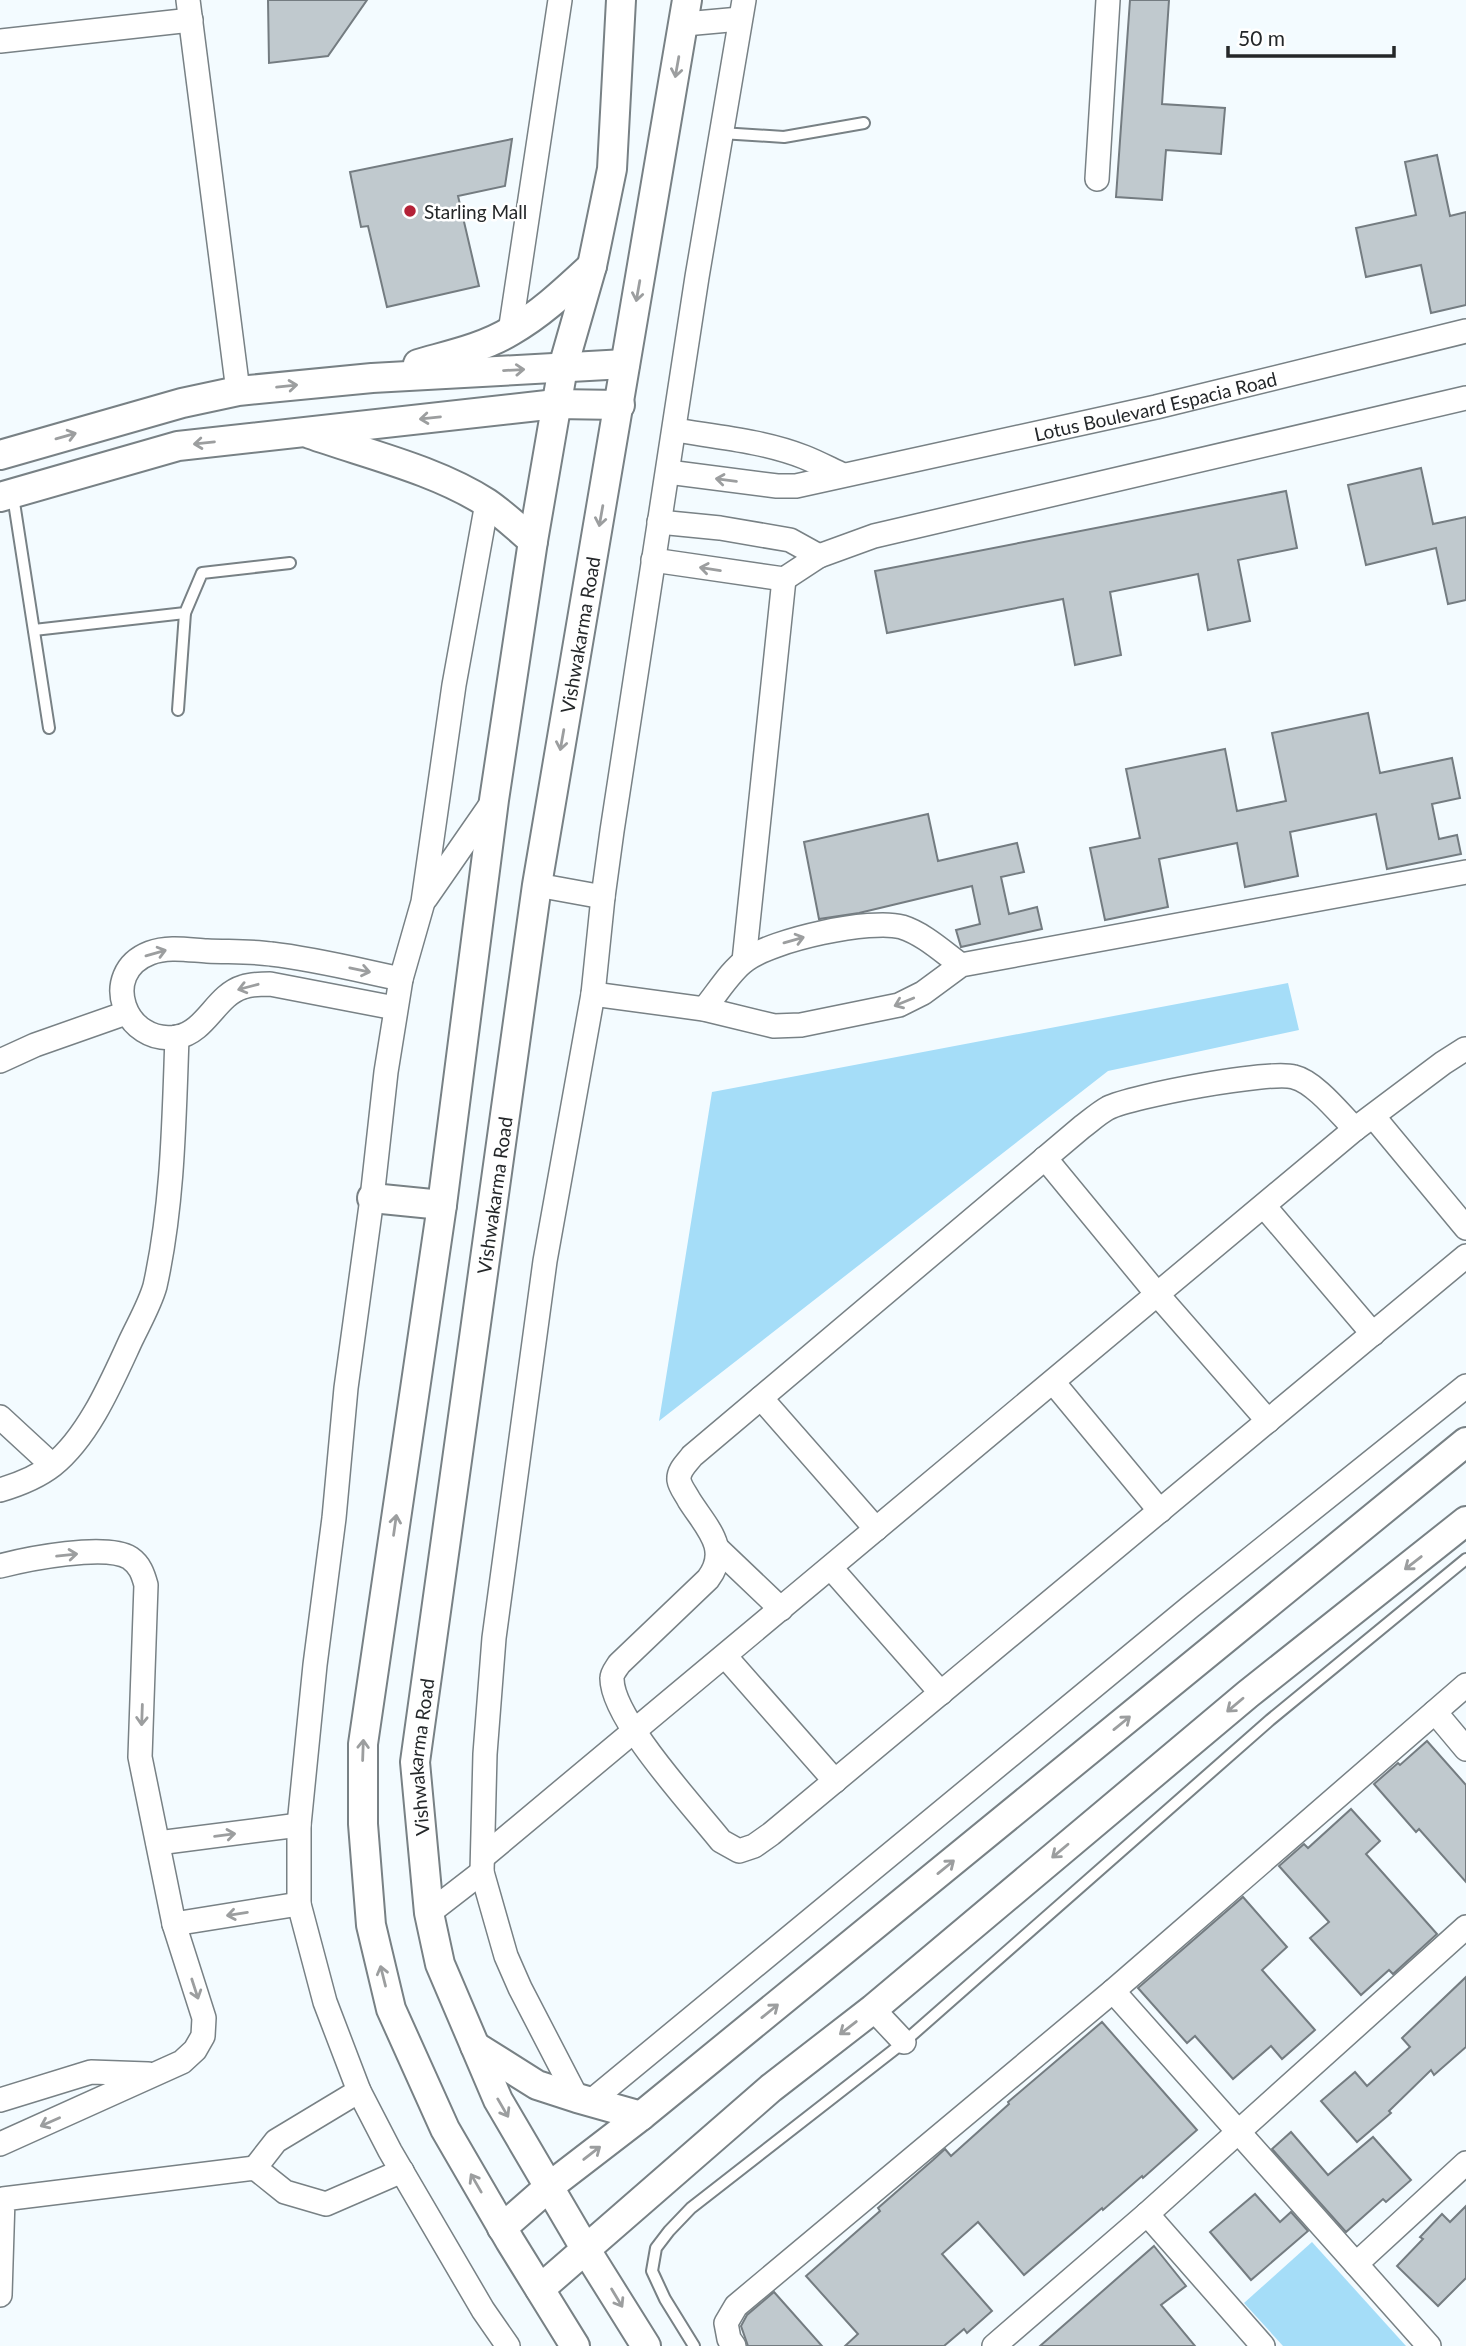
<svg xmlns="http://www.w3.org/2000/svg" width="1466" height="2346" viewBox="0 0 1466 2346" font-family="Lato,sans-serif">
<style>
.green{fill:#a5ddf8}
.building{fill:#c0c9ce;stroke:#747c81;stroke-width:2}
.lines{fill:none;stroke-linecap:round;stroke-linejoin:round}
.service-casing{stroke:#788185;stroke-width:14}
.minor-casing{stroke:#788185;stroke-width:26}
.tertiary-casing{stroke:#788185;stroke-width:32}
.service{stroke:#fff;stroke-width:10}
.minor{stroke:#fff;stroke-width:23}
.tertiary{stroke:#fff;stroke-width:28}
.oneway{stroke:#9c9e9f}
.poi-dot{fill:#b42137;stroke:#fff;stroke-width:2.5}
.labels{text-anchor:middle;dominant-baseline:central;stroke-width:5;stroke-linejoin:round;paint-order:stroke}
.poi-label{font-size:19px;fill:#242729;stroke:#fff;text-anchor:start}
.street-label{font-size:19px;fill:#242729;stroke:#fff}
</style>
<rect width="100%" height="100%" fill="#f3fbff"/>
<!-- green -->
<g class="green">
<polygon points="1288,983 1299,1030 1108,1071 659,1421 712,1092"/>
<polygon points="1312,2242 1406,2346 1283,2346 1244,2303"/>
</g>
<!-- building -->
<g class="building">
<polygon points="268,0 367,0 328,56 269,63"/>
<polygon points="1130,0 1169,0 1162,104 1225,108 1221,154 1166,150 1162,200 1116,197"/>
<polygon points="512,139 505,186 458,196 479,286 387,307 368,226 361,227 350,172"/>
<polygon points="1437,155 1450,216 1466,212 1466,305 1431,313 1421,265 1366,277 1356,228 1416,215 1405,162"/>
<polygon points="1421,468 1433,524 1466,517 1466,600 1448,604 1436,548 1366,565 1348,485"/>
<polygon points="1286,491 1297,548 1238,560 1250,621 1208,630 1198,574 1110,592 1121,655 1075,665 1063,599 887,633 875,571"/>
<polygon points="1368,713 1380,773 1452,758 1460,798 1432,804 1439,839 1457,835 1461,854 1387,869 1376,814 1290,832 1298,876 1245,887 1237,843 1159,859 1168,907 1105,920 1090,848 1140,838 1126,769 1225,749 1237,811 1286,801 1272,733"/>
<polygon points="928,814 938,861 1017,843 1024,872 1001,877 1009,914 1037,907 1042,929 961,947 956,930 980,924 972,886 859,913 819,919 804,842"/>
<polygon points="1427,1741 1466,1785 1466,1882 1419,1829 1416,1832 1374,1784 1398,1763 1400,1765"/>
<polygon points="1351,1809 1380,1841 1366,1854 1437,1934 1393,1974 1389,1970 1361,1995 1310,1938 1329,1922 1279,1866 1304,1844 1308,1848"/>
<polygon points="1243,1897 1287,1947 1262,1970 1315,2030 1282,2059 1271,2046 1233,2079 1195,2036 1187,2043 1138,1988"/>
<polygon points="1466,1977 1466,2047 1434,2075 1431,2070 1389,2111 1391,2113 1357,2142 1321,2101 1355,2072 1367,2086 1410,2047 1402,2038"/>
<polygon points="1102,2022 1197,2130 1143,2178 1142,2176 1103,2210 1102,2208 1024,2275 978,2222 942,2254 992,2311 967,2333 964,2329 944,2346 845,2346 858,2334 806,2276 880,2211 878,2208 933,2160 945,2149 951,2156 1009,2104 1008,2102"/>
<polygon points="1291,2132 1328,2175 1373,2137 1411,2180 1386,2202 1383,2199 1346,2232 1272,2149"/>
<polygon points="1255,2194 1280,2222 1291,2212 1308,2231 1251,2280 1210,2232"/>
<polygon points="1466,2206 1466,2278 1438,2306 1397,2266 1423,2239 1420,2237 1442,2214 1450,2222"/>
<polygon points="1154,2246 1186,2286 1161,2305 1195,2346 1040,2346"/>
<polygon points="774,2292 822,2346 748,2346 741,2326 747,2315"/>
</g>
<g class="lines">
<defs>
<g id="service">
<polyline points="721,133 784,137 864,123"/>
<polyline points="13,496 49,728"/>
<polyline points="34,630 185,613 202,573 290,563"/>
<polyline points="178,710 185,613"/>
<polyline points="694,2346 665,2299 652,2271 656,2248 669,2231 691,2208 904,2042 1270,1720 1466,1559"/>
</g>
<g id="minor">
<polyline points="188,0 238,391"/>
<polyline points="744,0 697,277 612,831 603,897 593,994 704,1009 774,1026 801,1025 899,1005 923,993 961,965 1466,872"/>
<polyline points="685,24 740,19"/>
<polyline points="0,41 191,20"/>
<polyline points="1097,179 1108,0"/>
<polyline points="510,332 560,0"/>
<path d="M 675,430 C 717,437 763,441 804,457 C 817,462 830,469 843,475"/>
<path id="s1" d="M 668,472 L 777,486 L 796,486 L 1156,407 L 1466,331"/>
<polyline points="487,503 454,685 423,902 401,979 386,1072 372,1198 346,1388 334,1518 315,1665 299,1825 299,1904 325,2002 359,2091 390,2151 483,2310 508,2346"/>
<polyline points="659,522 720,528 790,540 819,556"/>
<polyline points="653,560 784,579 819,556 874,536 1466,398"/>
<polyline points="537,885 603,897"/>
<polyline points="426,898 494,800"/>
<polyline points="744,961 784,579"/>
<path d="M 395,1008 L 270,984 C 261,984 252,984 243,987 C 216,995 206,1032 177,1037 C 125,1046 98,973 150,953 C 168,946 189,950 207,951 C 229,952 250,951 271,954 C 315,959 358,970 401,979"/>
<path d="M 704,1009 C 716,995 731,970 746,960 C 772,940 871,918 902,927 C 924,934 943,952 961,965"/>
<polyline points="0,1061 35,1045 126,1013"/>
<polyline points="1373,1116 1466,1228"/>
<path d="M 1355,1129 C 1340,1114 1315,1082 1294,1077 C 1270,1070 1132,1096 1108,1108 C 1099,1113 1090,1121 1082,1127 L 692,1456 C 687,1463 678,1470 679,1480 C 680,1487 686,1494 689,1500 C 706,1527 731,1549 708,1579 L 619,1664 C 616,1669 612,1673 612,1678 C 611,1718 695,1808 721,1841 L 739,1851 L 754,1846 L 771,1834 L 1466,1256"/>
<polyline points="1045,1158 1157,1294 1268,1421"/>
<polyline points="1264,1206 1373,1334"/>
<polyline points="1053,1382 1160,1511"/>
<polyline points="761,1398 876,1529"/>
<polyline points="0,1417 52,1465"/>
<path d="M 0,1490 C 17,1485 39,1476 53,1465 C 89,1436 112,1381 131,1340 C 139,1323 150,1304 155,1286 C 173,1205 174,1120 177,1037"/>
<polyline points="718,1549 781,1609"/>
<path d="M 0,1566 C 27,1559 106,1543 130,1558 C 140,1565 143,1574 146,1585 L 140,1757 L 174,1924 L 204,2018 L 203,2036 L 195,2050 L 182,2062 L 0,2144"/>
<polyline points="831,1568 941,1693"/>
<polyline points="725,1656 835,1781"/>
<polyline points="1435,1712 1466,1749"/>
<polyline points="158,1843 299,1825"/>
<polyline points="483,1857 1355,1129 1443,1063 1465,1049"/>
<polyline points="429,1913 482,1872"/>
<polyline points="174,1924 299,1904"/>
<polyline points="1113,1991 1429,2346"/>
<polyline points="873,2009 904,2042"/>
<polyline points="577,2098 520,1988 506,1956 482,1872 485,1754 494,1638 545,1261 593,994"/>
<polyline points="0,2100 91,2072 148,2074"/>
<polyline points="590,2102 1190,1607 1466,1386"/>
<polyline points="255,2168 276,2141 359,2091"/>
<polyline points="1147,2214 1263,2346"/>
<polyline points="1356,2264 1466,2163"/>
<polyline points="0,2295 3,2199 255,2168 285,2192 326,2204 402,2171"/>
<polyline points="734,2346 729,2339 726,2323 736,2306 1113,1991 1466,1685"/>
<polyline points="994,2346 1147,2214 1466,1927"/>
</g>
<g id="tertiary">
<path d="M 418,364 C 449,355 483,348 511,331 C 541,314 566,290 592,266"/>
<path d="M 310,434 C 367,454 436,470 487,503 C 503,514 518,528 533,541"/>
<polyline points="0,455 182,403 238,391 372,378 625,364"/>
<polyline points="0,497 178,446 556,404 620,405"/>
<polyline points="372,1198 442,1205"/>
<polyline points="475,2046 537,2085 577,2098 641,2116"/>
<polyline points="502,2228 550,2186 641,2116 1466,1442"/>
<polyline points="540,2289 771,2088 873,2009 1248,1694 1466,1521"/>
<polyline points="575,2346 510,2241 445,2129 391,2009 371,1925 363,1824 363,1744 442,1205 494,800 533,541 563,367 592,266 612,169 621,0"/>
<path id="s2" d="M 646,2346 L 586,2250 L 498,2100 L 440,1964 L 429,1913 L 415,1762 L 537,885 L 687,0"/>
</g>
</defs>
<!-- service casing -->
<use href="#service" class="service-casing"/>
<!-- minor casing -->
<use href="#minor" class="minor-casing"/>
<!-- tertiary casing -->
<use href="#tertiary" class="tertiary-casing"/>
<!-- service -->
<use href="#service" class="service"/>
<!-- minor -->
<use href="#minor" class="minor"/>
<!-- tertiary -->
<use href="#tertiary" class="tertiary"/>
</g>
<!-- one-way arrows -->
<defs><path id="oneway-shaft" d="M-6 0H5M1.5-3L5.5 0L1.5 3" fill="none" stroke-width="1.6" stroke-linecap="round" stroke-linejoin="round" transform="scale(1.75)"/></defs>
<g class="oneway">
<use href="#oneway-shaft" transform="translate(677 67) rotate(100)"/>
<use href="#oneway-shaft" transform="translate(638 291) rotate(100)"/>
<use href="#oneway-shaft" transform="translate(514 370) rotate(-3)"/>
<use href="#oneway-shaft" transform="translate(287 386) rotate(-6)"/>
<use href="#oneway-shaft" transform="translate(430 418) rotate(174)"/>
<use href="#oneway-shaft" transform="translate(66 436) rotate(-16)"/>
<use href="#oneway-shaft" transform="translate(204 443) rotate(174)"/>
<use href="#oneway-shaft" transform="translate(726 480) rotate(-173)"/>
<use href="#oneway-shaft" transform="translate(601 516) rotate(100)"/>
<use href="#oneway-shaft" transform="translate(710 569) rotate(-171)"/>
<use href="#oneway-shaft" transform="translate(562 740) rotate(100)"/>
<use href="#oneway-shaft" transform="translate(794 940) rotate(-16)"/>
<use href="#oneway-shaft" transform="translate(156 953) rotate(-16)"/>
<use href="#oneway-shaft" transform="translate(360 970) rotate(12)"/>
<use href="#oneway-shaft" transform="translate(248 987) rotate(165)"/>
<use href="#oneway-shaft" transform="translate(904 1002) rotate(158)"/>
<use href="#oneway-shaft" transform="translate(395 1525) rotate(-82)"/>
<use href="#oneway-shaft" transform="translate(67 1555) rotate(-6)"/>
<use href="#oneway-shaft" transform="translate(1413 1563) rotate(142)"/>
<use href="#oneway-shaft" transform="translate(1235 1705) rotate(140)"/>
<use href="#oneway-shaft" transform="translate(142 1715) rotate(92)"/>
<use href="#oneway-shaft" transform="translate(1122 1723) rotate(-39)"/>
<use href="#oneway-shaft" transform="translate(363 1750) rotate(-88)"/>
<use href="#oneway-shaft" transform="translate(225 1835) rotate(-7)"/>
<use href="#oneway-shaft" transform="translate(1060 1851) rotate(140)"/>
<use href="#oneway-shaft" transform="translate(946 1867) rotate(-39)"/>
<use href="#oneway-shaft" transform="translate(237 1914) rotate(171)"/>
<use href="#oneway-shaft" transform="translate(383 1976) rotate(-104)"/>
<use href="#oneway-shaft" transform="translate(195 1989) rotate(72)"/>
<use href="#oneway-shaft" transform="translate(770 2011) rotate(-39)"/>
<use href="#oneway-shaft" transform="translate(848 2028) rotate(142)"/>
<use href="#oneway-shaft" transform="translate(503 2108) rotate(60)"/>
<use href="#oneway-shaft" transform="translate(50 2122) rotate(156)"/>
<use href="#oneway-shaft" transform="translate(592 2153) rotate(-38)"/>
<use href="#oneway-shaft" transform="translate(476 2183) rotate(-120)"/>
<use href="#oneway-shaft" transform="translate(617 2298) rotate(59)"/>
</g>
<!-- markers -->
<circle class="poi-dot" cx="410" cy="211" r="7"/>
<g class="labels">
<!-- poi labels -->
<g class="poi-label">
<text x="424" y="211">Starling Mall</text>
</g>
<!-- street labels -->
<g class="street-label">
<text stroke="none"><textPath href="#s1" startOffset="497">Lotus Boulevard Espacia Road</textPath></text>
<text stroke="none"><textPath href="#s2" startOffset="1778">Vishwakarma Road</textPath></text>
<text stroke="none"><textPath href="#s2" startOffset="1211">Vishwakarma Road</textPath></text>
<text stroke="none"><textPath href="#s2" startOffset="644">Vishwakarma Road</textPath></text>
</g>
</g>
<!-- scale -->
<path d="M1228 46v10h166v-10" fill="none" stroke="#242729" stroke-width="3.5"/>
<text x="1238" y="46" font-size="21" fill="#242729" stroke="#ffffff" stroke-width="5" paint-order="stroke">50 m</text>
</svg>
